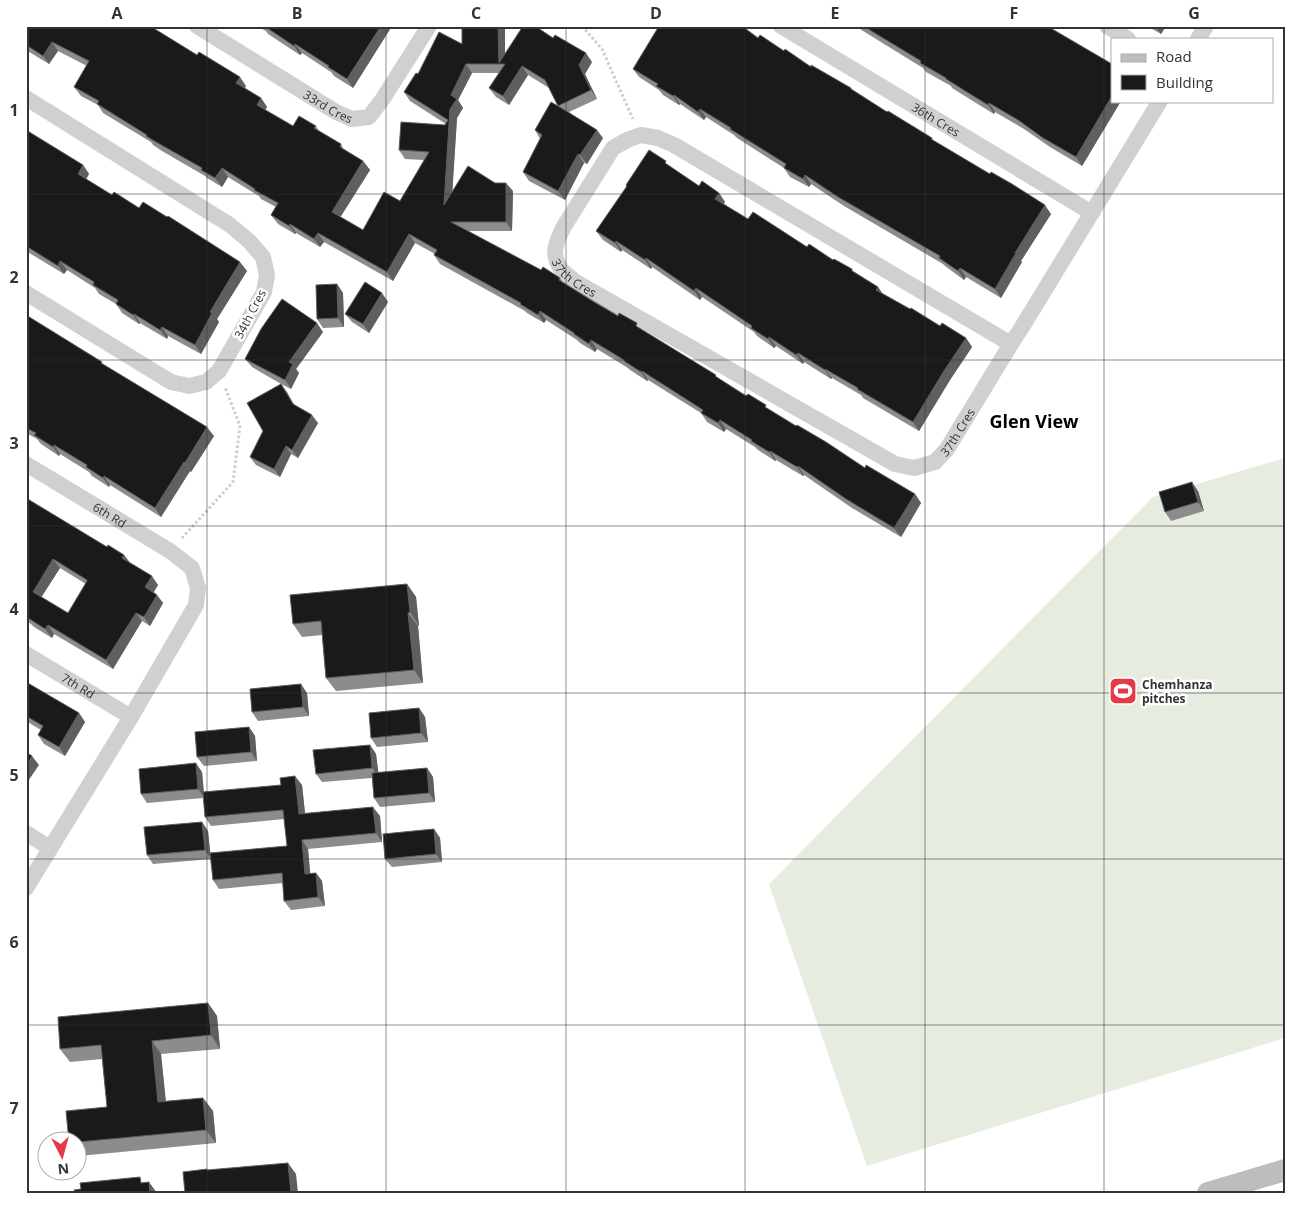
<svg xmlns="http://www.w3.org/2000/svg" width="1311" height="1219" viewBox="0 0 1311 1219" font-family="'Open Sans',sans-serif">
<style>
.pitch{fill:#e6ecdf}
.lines{fill:none;stroke-linecap:round;stroke-linejoin:round}
.path{stroke:#cdcdcd;stroke-width:3;stroke-dasharray:2.5 2.5;stroke-linecap:butt}
.street{stroke:#d0d0d0;stroke-width:16}
.secondary{stroke:#bdbdbd;stroke-width:22}
.wall{fill:#8c8c8c;fill-rule:evenodd}
.shaded-wall{fill:#5f5f5f}
.building{fill:#1a1a1a;stroke:#5f5f5f;fill-rule:evenodd}
.grid{fill:none;stroke:#333;stroke-width:1;stroke-opacity:0.55}
.labels{text-anchor:middle;dominant-baseline:central;stroke-width:5;stroke-linejoin:round;paint-order:stroke}
.street-label{font-size:12px;fill:#333;stroke:#fff}
.poi-label{font-size:12px;font-weight:bold;fill:#333;stroke:#fff;text-anchor:start}
.district-label{font-size:18px;font-weight:bold;fill:#000;stroke:#fff}
.neatline{fill:none;stroke:#333;stroke-width:2}
.grid-label{font-size:16px;text-anchor:middle;font-weight:bold;fill:#333}
</style>
<rect width="100%" height="100%" fill="#fff"/>
<!-- pitch -->
<polygon class="pitch" points="1285,458 1285,1038 867,1166 769,884 1153,497"/>
<g class="lines">
<!-- path -->
<g class="path">
<polyline points="582,26 602,49 633,119"/>
<polyline points="182,538 233,482 240,426 225,387"/>
</g>
<!-- street -->
<g class="street">
<path id="s1" d="M 197,26 L 336,112 L 352,119 L 369,117 L 382,100 L 429,26"/>
<path id="s2" d="M 781,26 L 1092,213"/>
<polyline points="1107,26 1128,39"/>
<polyline points="1198,39 1206,26"/>
<polyline points="26,98 230,225 249,241 263,257 267,275 264,292 219,371 206,382 189,386 171,382 26,293"/>
<path id="s3" d="M 1011,344 L 674,145 L 658,138 L 641,135 L 627,140 L 613,148 L 563,228 C 556,243 550,255 562,270 C 565,274 571,277 574,281 L 895,464 L 914,468 L 935,462 L 947,449 L 1011,344 L 1022,327 L 1160,101"/>
<path id="s4" d="M 26,464 L 170,551 L 192,568 L 198,588 L 196,605 L 131,717 L 26,888"/>
<path id="s5" d="M 26,654 L 131,717"/>
<polyline points="26,833 50,848"/>
</g>
<!-- secondary -->
<polyline class="secondary" points="1208,1193 1285,1170"/>
</g>
<!-- wall -->
<g class="wall">
<polygon points="26,26 246,86 245,88 261,98 267,107 265,110 293,126 316,126 319,131 341,144 344,150 363,161 370,170 340,217 363,230 400,201 424,160 405,159 399,150 445,125 446,124 410,101 404,92 418,74 462,44 462,26 505,26 505,54 592,62 585,74 597,99 569,112 603,138 587,164 584,163 565,200 529,181 523,172 540,139 535,130 558,106 549,88 528,75 509,105 496,97 489,88 499,73 472,73 458,100 463,108 457,118 452,192 495,183 513,191 512,231 468,231 541,270 560,278 563,282 641,329 718,378 865,468 915,494 921,503 901,537 852,508 804,475 803,476 776,460 775,461 758,450 755,447 726,429 724,432 707,422 701,413 648,380 647,381 630,370 628,368 597,349 595,352 580,343 577,340 546,320 544,323 527,313 525,311 440,264 434,255 435,254 415,243 393,281 324,242 320,247 296,233 295,234 278,224 271,215 276,207 261,199 259,196 228,177 222,187 207,178 205,176 162,151 153,145 151,142 103,113 98,105 81,96 74,87 87,66 58,51 49,64 26,50"/>
<polygon points="257,26 392,26 353,88 334,76 331,72 302,53 300,55 268,34 266,31"/>
<polygon points="855,26 1047,26 1112,101 1121,101 1082,166 1050,147 1024,129 995,112 994,114 976,103 952,88 951,86 926,72 923,68"/>
<polygon points="1147,26 1166,26 1161,34"/>
<polygon points="758,38 784,51 854,91 887,112 932,138 934,141 1051,214 1021,261 1022,262 1001,298 966,277 964,280 945,266 943,264 844,206 811,184 809,187 790,177 784,168 737,138 734,135 706,117 704,120 680,104 679,105 663,95 659,90 639,77 633,69"/>
<polygon points="26,130 83,165 89,174 86,179 112,195 139,208 247,271 217,319 219,322 201,354 168,336 167,339 140,323 139,324 122,313 116,304 99,294 95,288 67,270 64,274 26,251"/>
<polygon points="668,165 699,186 719,193 725,202 724,204 748,219 807,247 833,260 855,272 878,287 883,294 940,326 966,338 972,347 950,380 919,431 863,398 861,395 832,378 831,379 804,362 803,364 776,346 774,348 757,336 754,332 702,297 700,300 652,267 651,269 622,250 621,252 603,240 596,231 627,186 626,185"/>
<polygon points="337,284 343,293 344,327 323,328 317,319"/>
<polygon points="388,302 369,333 352,322 345,314"/>
<polygon points="26,315 214,436 191,472 190,471 161,517 110,485 109,487 92,476 89,472 60,454 59,456 41,444 37,439 26,433"/>
<polygon points="323,332 296,369 299,373 291,389 281,384 294,405 318,423 298,458 291,454 280,477 256,465 250,457 263,431 281,384 252,367 245,359"/>
<polygon points="1198,491 1204,511 1171,521 1165,512"/>
<path d="M 26,498 L 107,547 L 124,555 L 130,563 L 158,585 L 154,592 L 163,603 L 150,626 L 142,621 L 113,669 L 54,634 L 52,638 L 34,627 L 31,624 L 26,621 ZM 60,568 L 86,584 L 68,613 L 41,597 Z"/>
<polygon points="407,584 416,597 419,626 418,626 423,683 336,691 326,678 322,635 302,637 293,624"/>
<polygon points="26,682 79,713 85,722 65,756 44,744 38,735 41,730 26,721"/>
<polygon points="307,693 309,716 258,721 252,712"/>
<polygon points="419,708 425,717 428,742 377,747 371,738"/>
<polygon points="249,727 255,736 257,761 204,766 197,757"/>
<polygon points="370,745 376,754 378,773 427,768 433,777 435,802 380,807 374,798 372,778 322,782 316,774"/>
<polygon points="202,772 204,792 302,785 305,813 380,816 382,842 308,849 310,873 316,873 322,881 325,906 291,910 284,901 283,883 219,889 213,880 211,859 153,864 147,855 202,822 208,831 210,853 287,846 284,819 211,826 205,817 203,798 147,803 141,794"/>
<polygon points="434,829 440,838 442,862 392,867 385,859"/>
<polygon points="208,1003 217,1016 220,1049 161,1054 166,1101 203,1098 213,1111 216,1143 79,1156 78,1155 78,1142 107,1107 102,1059 70,1062 60,1049"/>
</g>
<!-- shaded-wall -->
<g class="shaded-wall">
<polygon points="381,26 392,26 353,88 347,79"/>
<polygon points="498,26 505,26 505,64 499,64"/>
<polygon points="1155,26 1166,26 1161,34"/>
<polygon points="52,42 58,51 49,64 43,56"/>
<polygon points="295,44 302,53 300,55 294,46"/>
<polygon points="586,53 592,62 585,74 597,99 591,90 579,65"/>
<polygon points="466,64 472,73 458,100 463,108 457,118 451,214 444,205 451,95"/>
<polygon points="522,66 528,75 509,105 503,96"/>
<polygon points="240,77 246,86 242,92 236,83"/>
<polygon points="674,95 680,104 679,105 673,96"/>
<polygon points="1112,96 1112,101 1121,101 1082,166 1076,157"/>
<polygon points="261,98 267,107 263,114 257,105"/>
<polygon points="989,103 995,112 994,114 988,105"/>
<polygon points="700,109 706,117 704,120 698,112"/>
<polygon points="597,130 603,138 587,164 580,155"/>
<polygon points="578,154 584,163 565,200 558,191"/>
<polygon points="363,161 370,170 338,221 332,212"/>
<polygon points="83,165 89,174 84,183 78,174"/>
<polygon points="222,168 228,177 222,187 215,178"/>
<polygon points="805,175 811,184 809,187 803,179"/>
<polygon points="506,183 513,191 512,231 506,222"/>
<polygon points="719,193 725,202 721,208 715,199"/>
<polygon points="1045,205 1051,214 1021,261 1022,262 1001,298 995,289 1015,253"/>
<polygon points="290,224 296,233 295,234 289,226"/>
<polygon points="318,233 324,242 320,247 314,239"/>
<polygon points="409,234 415,243 393,281 387,272"/>
<polygon points="616,241 622,250 621,252 615,243"/>
<polygon points="646,258 652,267 651,269 645,260"/>
<polygon points="60,261 67,270 64,274 58,266"/>
<polygon points="240,262 247,271 217,319 219,322 201,354 195,345 210,312"/>
<polygon points="960,268 966,277 964,280 958,271"/>
<polygon points="337,284 343,293 344,327 338,318"/>
<polygon points="878,287 884,296 876,290"/>
<polygon points="696,288 702,297 700,300 694,291"/>
<polygon points="382,293 388,302 369,333 363,324"/>
<polygon points="540,311 546,320 544,323 538,315"/>
<polygon points="134,314 140,323 139,324 133,315"/>
<polygon points="317,323 323,332 296,369 299,373 291,389 285,380 289,362"/>
<polygon points="162,327 168,336 167,339 160,330"/>
<polygon points="769,337 776,346 774,348 768,339"/>
<polygon points="966,338 972,347 950,380 919,431 913,422 944,371"/>
<polygon points="591,340 597,349 595,352 589,344"/>
<polygon points="798,353 804,362 803,364 796,355"/>
<polygon points="825,369 832,378 831,379 825,370"/>
<polygon points="642,371 648,380 647,381 641,372"/>
<polygon points="281,384 287,392 298,412 293,404"/>
<polygon points="312,415 318,423 298,458 292,450"/>
<polygon points="720,420 726,429 724,432 718,423"/>
<polygon points="207,427 214,436 191,472 185,463"/>
<polygon points="54,445 60,454 59,456 53,447"/>
<polygon points="286,446 291,454 280,477 274,469"/>
<polygon points="770,451 776,460 775,461 769,452"/>
<polygon points="184,462 190,471 161,517 155,508"/>
<polygon points="798,466 804,475 803,476 797,467"/>
<polygon points="104,476 110,485 109,487 103,478"/>
<polygon points="1192,482 1198,491 1204,511 1198,502"/>
<polygon points="915,494 921,503 901,537 894,528"/>
<polygon points="124,555 131,564 122,558"/>
<polygon points="53,559 60,568 39,601 33,592"/>
<polygon points="152,576 158,585 151,596 145,587"/>
<polygon points="407,584 416,597 419,626 410,612"/>
<polygon points="157,595 163,603 150,626 144,617"/>
<polygon points="136,613 142,621 113,669 106,660"/>
<polygon points="408,613 418,626 423,683 414,670"/>
<polygon points="48,625 54,634 52,638 45,629"/>
<polygon points="301,684 307,693 309,716 303,707"/>
<polygon points="419,708 425,717 428,742 421,733"/>
<polygon points="79,713 85,722 65,756 59,747"/>
<polygon points="249,727 255,736 257,761 251,752"/>
<polygon points="370,745 376,754 379,777 372,768"/>
<polygon points="32,756 39,765 26,784 26,766"/>
<polygon points="196,763 202,772 204,797 198,789"/>
<polygon points="427,768 433,777 435,802 429,793"/>
<polygon points="295,776 302,785 306,823 299,814"/>
<polygon points="373,807 380,816 382,842 376,833"/>
<polygon points="202,822 208,831 211,859 205,850"/>
<polygon points="434,829 440,838 442,862 436,854"/>
<polygon points="302,840 308,849 311,882 305,874"/>
<polygon points="316,873 322,881 325,906 318,897"/>
<polygon points="208,1003 217,1016 220,1049 211,1035"/>
<polygon points="152,1041 161,1054 167,1115 158,1102"/>
<polygon points="203,1098 213,1111 216,1143 206,1130"/>
<polygon points="288,1163 296,1174 298,1193 291,1193"/>
<polygon points="149,1182 157,1193 150,1193"/>
</g>
<!-- building -->
<g class="building">
<polygon points="26,26 150,26 197,55 199,52 240,77 236,83 261,98 257,105 293,126 299,116 316,126 314,128 341,144 340,147 363,161 332,212 363,230 384,192 400,201 429,152 399,150 401,122 445,125 448,120 404,92 416,73 418,74 439,32 462,44 462,26 498,26 499,63 523,26 535,26 553,38 555,35 586,53 579,65 591,90 558,106 597,130 580,155 578,154 558,191 523,172 542,135 535,130 551,102 558,106 545,80 522,66 503,96 489,88 505,64 466,64 451,95 457,99 450,109 444,205 468,166 495,183 506,183 506,222 451,222 541,270 543,267 557,276 560,278 559,280 594,302 618,316 619,313 637,323 636,326 716,375 715,376 746,396 748,394 766,405 765,407 796,426 797,425 826,442 865,468 866,465 915,494 894,528 846,499 798,466 797,467 770,451 769,452 751,441 752,440 720,420 718,423 701,413 703,410 642,371 641,372 624,361 624,360 591,340 589,344 574,334 574,333 540,311 538,315 520,304 521,303 434,255 437,250 409,234 387,272 318,233 314,239 290,224 289,226 271,215 278,203 254,190 255,189 222,168 215,178 201,170 202,168 156,142 146,136 147,135 97,104 99,101 74,87 89,61 52,42 43,56 26,45"/>
<polygon points="264,26 381,26 347,79 328,67 329,66 295,44 294,46"/>
<polygon points="659,26 742,26 758,38 760,35 784,51 785,49 811,67 811,65 851,88 851,89 887,112 888,111 932,138 931,139 990,174 991,172 1012,184 1045,205 1015,253 1016,253 995,289 960,268 958,271 939,258 940,256 838,197 805,175 803,179 784,168 786,164 730,129 731,128 700,109 698,112 674,95 673,96 656,86 658,84 633,69"/>
<polygon points="863,26 1047,26 1112,64 1112,96 1076,157 1043,138 1018,120 989,103 988,105 970,94 946,79 946,78 920,63 921,61"/>
<polygon points="26,130 83,165 78,174 112,195 114,192 139,208 143,202 167,217 168,216 240,262 210,312 212,313 195,345 162,327 160,330 134,314 133,315 116,304 118,300 93,285 94,282 60,261 58,266 26,246"/>
<polygon points="649,150 666,161 665,163 699,186 702,181 719,193 715,199 748,219 753,212 807,247 809,244 833,260 834,259 852,269 852,271 878,287 876,290 910,309 911,308 940,326 942,323 966,338 944,371 913,422 857,389 858,388 825,369 825,370 798,353 796,355 769,337 768,339 751,328 752,326 696,288 694,291 646,258 645,260 616,241 615,243 596,231 627,186 626,185"/>
<polygon points="365,282 382,293 363,324 345,314"/>
<polygon points="337,284 338,318 317,319 316,285"/>
<polygon points="282,299 317,323 289,362 293,364 285,380 245,359 261,329"/>
<polygon points="26,315 102,362 101,363 207,427 185,463 184,462 155,508 104,476 103,478 86,467 87,465 54,445 53,447 34,435 36,433 26,428"/>
<polygon points="281,384 293,404 312,415 292,450 286,446 274,469 250,457 263,431 247,403"/>
<polygon points="1192,482 1198,502 1165,512 1159,492"/>
<path d="M 26,498 L 107,547 L 108,545 L 124,555 L 122,558 L 152,576 L 145,587 L 157,595 L 144,617 L 136,613 L 106,660 L 48,625 L 45,629 L 28,618 L 29,617 L 26,616 ZM 53,559 L 87,580 L 87,581 L 68,613 L 33,592 Z"/>
<polygon points="407,584 410,612 408,613 414,670 326,678 321,621 293,624 290,595"/>
<polygon points="26,682 79,713 59,747 38,735 43,726 26,716"/>
<polygon points="301,684 303,707 252,712 250,689"/>
<polygon points="419,708 421,733 371,738 369,713"/>
<polygon points="249,727 251,752 197,757 195,732"/>
<polygon points="370,745 372,768 316,774 313,750"/>
<polygon points="26,752 32,756 26,766"/>
<polygon points="196,763 198,789 141,794 139,769"/>
<polygon points="427,768 429,793 374,798 372,773"/>
<polygon points="295,776 299,814 373,807 376,833 302,840 305,874 316,873 318,897 284,901 282,873 213,880 210,853 287,846 283,810 205,817 203,792 281,785 280,778"/>
<polygon points="202,822 205,850 147,855 144,827"/>
<polygon points="434,829 436,854 385,859 383,834"/>
<polygon points="208,1003 211,1035 152,1041 158,1102 203,1098 206,1130 78,1142 69,1142 66,1111 107,1107 101,1045 60,1049 58,1017"/>
<polygon points="288,1163 291,1193 185,1193 183,1172 207,1169 207,1170"/>
<polygon points="140,1177 141,1183 149,1182 150,1193 75,1193 74,1190 81,1189 80,1183"/>
</g>
<!-- grid -->
<path class="grid" d="M 207,26 L 207,1193M 386,26 L 386,1193M 566,26 L 566,1193M 745,26 L 745,1193M 925,26 L 925,1193M 1104,26 L 1104,1193M 26,194 L 1285,194M 26,360 L 1285,360M 26,526 L 1285,526M 26,693 L 1285,693M 26,859 L 1285,859M 26,1025 L 1285,1025"/>
<!-- icons -->
<defs>
<symbol id="stadium-square" viewBox="-11 -11 22 22"><rect x="-9" y="-9" width="18" height="18" rx="4" fill="#e63946" stroke="#fff"/><path d="M0-5a6.5 5 0 1 0 0 10a6.5 5 0 1 0 0-10ZM-3.5-1.8h7v3.6h-7Z" fill="#fff"/></symbol>
</defs>
<g fill-rule="evenodd">
<use href="#stadium-square" x="1107" y="675" width="32" height="32"/>
</g>
<g class="labels">
<!-- street labels -->
<g class="street-label">
<text stroke="none"><textPath href="#s1" startOffset="154">33rd Cres</textPath></text>
<text stroke="none"><textPath href="#s2" startOffset="181">36th Cres</textPath></text>
<text stroke="none"><textPath href="#s3" startOffset="611">37th Cres</textPath></text>
<text transform="translate(250 314) rotate(-62)">34th Cres</text>
<text stroke="none"><textPath href="#s3" startOffset="1061">37th Cres</textPath></text>
<text stroke="none"><textPath href="#s4" startOffset="98">6th Rd</textPath></text>
<text stroke="none"><textPath href="#s5" startOffset="61">7th Rd</textPath></text>
</g>
<!-- poi labels -->
<g class="poi-label">
<text x="1142" y="684">Chemhanza<tspan x="1142" dy="14">pitches</tspan></text>
</g>
<!-- district labels -->
<g class="district-label">
<text x="1034" y="421">Glen View</text>
</g>
</g>
<!-- border -->
<rect width="1311" height="1219" fill="none" stroke="#ffffff" stroke-width="55"/>
<!-- legend -->
<rect x="1111" y="38" width="162" height="65" fill="#ffffff" stroke="#adadad"/>
<rect x="1121" y="54" width="25" height="8" fill="#bdbdbd" stroke="#adadad"/>
<text x="1156" y="62" font-size="15" fill="#333333">Road</text>
<rect x="1121" y="75" width="25" height="15" fill="#1a1a1a" stroke="#adadad"/>
<text x="1156" y="88" font-size="15" fill="#333333">Building</text>
<!-- north arrow -->
<g transform="translate(62 1156) rotate(174)"><circle r="24" fill="#ffffff" stroke="#adadad"/>
<path d="M0-4L9 19L0 12L-9 19Z" fill="#e63946"/>
<text y="-8" font-size="14" font-weight="bold" text-anchor="middle" fill="#333333">N</text>
</g>
<rect x="28" y="28" width="1256" height="1164" class="neatline"/>
<g class="grid-label">
<text x="117" y="19">A</text>
<text x="297" y="19">B</text>
<text x="476" y="19">C</text>
<text x="656" y="19">D</text>
<text x="835" y="19">E</text>
<text x="1014" y="19">F</text>
<text x="1194" y="19">G</text>
<text x="14" y="116">1</text>
<text x="14" y="283">2</text>
<text x="14" y="449">3</text>
<text x="14" y="615">4</text>
<text x="14" y="781">5</text>
<text x="14" y="948">6</text>
<text x="14" y="1114">7</text>
</g>
</svg>
